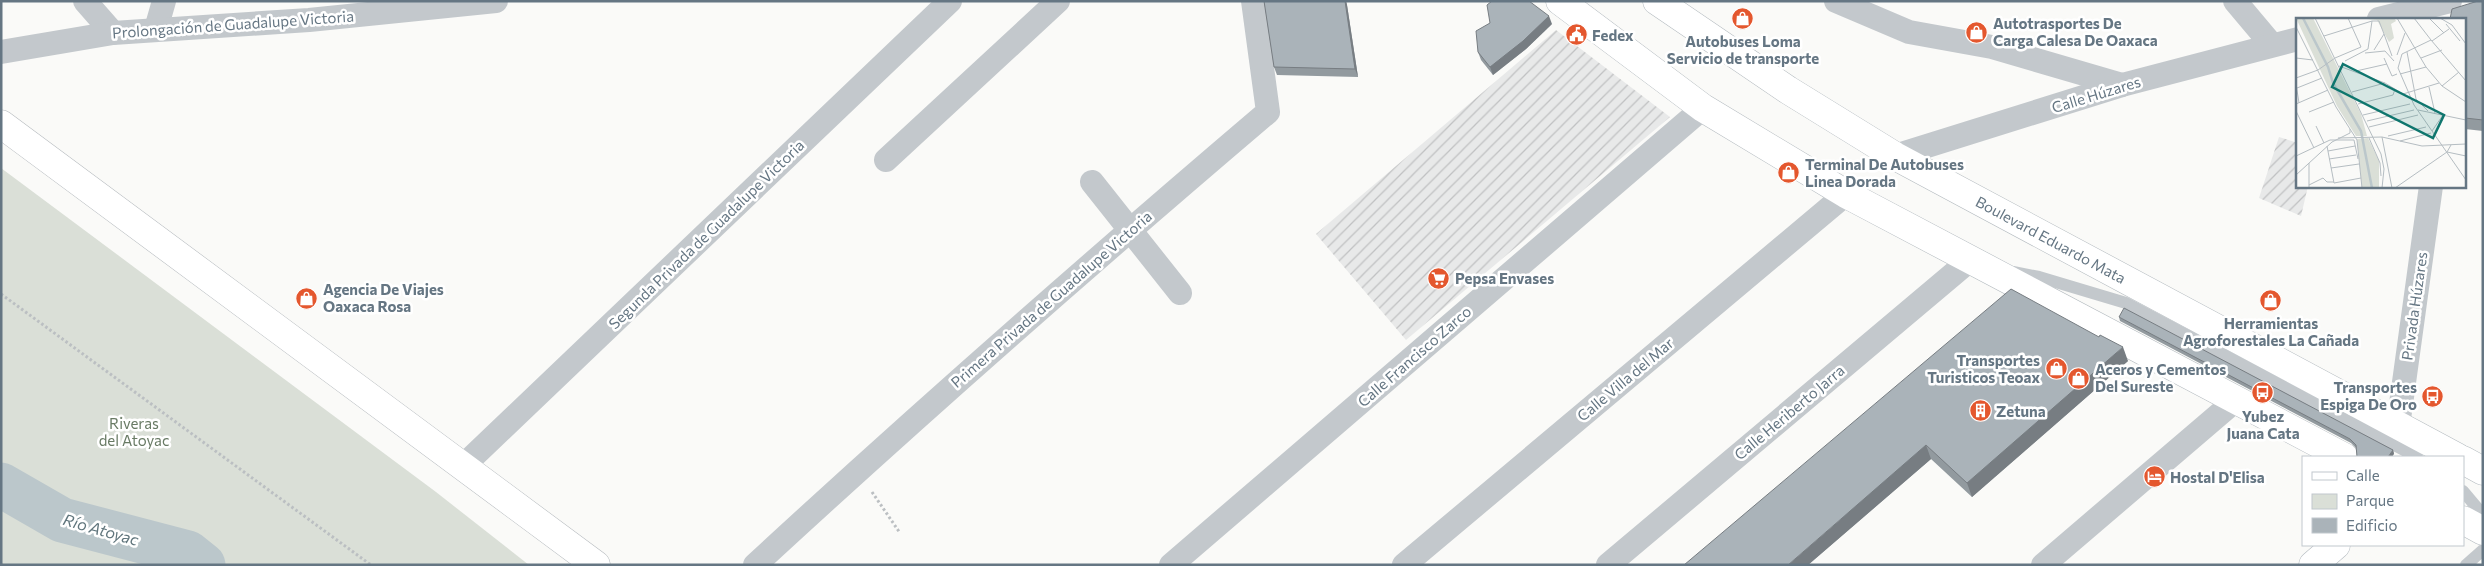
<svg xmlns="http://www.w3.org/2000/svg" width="2484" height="566" viewBox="0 0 2484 566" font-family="Commissioner,sans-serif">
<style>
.industrial{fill:url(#industrial-furrows)}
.green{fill:#dadfd7}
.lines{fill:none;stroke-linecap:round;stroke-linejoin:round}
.river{stroke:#bbc7cb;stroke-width:45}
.secondary-casing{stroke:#b3babf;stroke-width:29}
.primary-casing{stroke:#b5babe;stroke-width:29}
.path{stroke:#bbbfc2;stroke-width:3;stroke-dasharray:2.5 2.5;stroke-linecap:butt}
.lane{stroke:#c3c8cc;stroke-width:12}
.street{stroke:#c3c8cc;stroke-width:24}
.secondary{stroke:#fff;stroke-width:28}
.primary{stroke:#fff;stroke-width:28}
.wall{fill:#929a9f}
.shaded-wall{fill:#777d82}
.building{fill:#aab3b9;stroke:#777d82}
.labels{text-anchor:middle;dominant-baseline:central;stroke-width:5;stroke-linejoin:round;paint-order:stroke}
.poi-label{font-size:15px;font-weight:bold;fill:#657683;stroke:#fff;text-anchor:start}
.street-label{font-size:15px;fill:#657683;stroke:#fff}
.park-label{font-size:15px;fill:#687a64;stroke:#fff}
.water-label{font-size:16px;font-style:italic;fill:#60757c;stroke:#fff}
.inset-river{fill:none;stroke:#bbc7cb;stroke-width:2.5}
.inset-road{fill:none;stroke:#b5bdc2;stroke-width:1}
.view{fill:#0f766e;fill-opacity:0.15;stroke:#0f766e;stroke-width:2.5}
.inset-edge{fill:none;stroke:#657683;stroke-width:2.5}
</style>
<defs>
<pattern id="industrial-furrows" width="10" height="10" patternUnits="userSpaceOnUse" patternTransform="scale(1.25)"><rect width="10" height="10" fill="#e8e9e9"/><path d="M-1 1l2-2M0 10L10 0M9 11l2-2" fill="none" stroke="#c0c1c2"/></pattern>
</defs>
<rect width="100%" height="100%" fill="#fafaf8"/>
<!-- industrial -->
<g class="industrial">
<polygon points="1556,30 1670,117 1406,340 1316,234"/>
<polygon points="2279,137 2298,143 2298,186 2308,186 2301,216 2259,198"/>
</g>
<!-- green -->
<polygon class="green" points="1,168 436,492 529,565 1,565"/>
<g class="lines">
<!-- river -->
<polyline class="river" points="1,485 62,520 188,553 203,565"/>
<defs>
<g id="secondary">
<polyline points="1560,1 1703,108 1846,194 2344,457"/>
<path id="s1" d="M 1657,1 L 1788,90 L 1895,156 L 2457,457"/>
<polyline points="2463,460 2483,471"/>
<polyline points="2463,520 2483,531"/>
<polyline points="2313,565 2336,545"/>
</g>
<polyline id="primary" points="1,124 596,565"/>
</defs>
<!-- secondary casing -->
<use href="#secondary" class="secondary-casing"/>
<!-- primary casing -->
<use href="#primary" class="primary-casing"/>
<!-- path -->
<g class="path">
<polyline points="1,294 371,565"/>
<polyline points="872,492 900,533"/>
<polyline points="1,564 2,565"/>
</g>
<!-- lane -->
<g class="lane">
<polyline points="2013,272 2039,277 2126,303 2417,457"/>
<polyline points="2463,491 2483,515"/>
<polyline points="2466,565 2483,550"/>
</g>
<!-- street -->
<g class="street">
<polyline points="85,1 113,33"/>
<polyline points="1836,1 1909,32 1992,47 2122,85"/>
<polyline points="2235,1 2272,45"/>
<polyline points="2379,19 2450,1"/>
<polyline points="156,29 164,1"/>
<polyline points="1,52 113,33 309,20 496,1"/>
<polyline points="1895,156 2122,85 2298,39"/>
<polyline points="886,160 1058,1"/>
<polyline points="1092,182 1180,293"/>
<polyline points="2398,426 2431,186"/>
<polyline points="462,467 950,1"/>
<path d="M 755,565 C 923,410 1094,260 1268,112 L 1253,1"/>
<polyline points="1171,565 1703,108"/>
<polyline points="1404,565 1846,194"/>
<polyline points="1608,565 1970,260"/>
<polyline points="2043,565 2236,400"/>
</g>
<!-- secondary -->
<use href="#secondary" class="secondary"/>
<!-- primary -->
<use href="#primary" class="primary"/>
</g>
<!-- wall -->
<g class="wall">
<polygon points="1264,1 1346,1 1347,5 1358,77 1277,75 1274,67"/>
<polygon points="2483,1 2483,131 2465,129 2465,19"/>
<polygon points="1552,24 1526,49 1493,75 1481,60 1478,52"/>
<polygon points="2011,289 2128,361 1972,497 1931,459 1808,565"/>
<polygon points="2119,317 2393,450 2394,454 2356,448 2351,443 2120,321"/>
</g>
<!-- shaded-wall -->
<g class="shaded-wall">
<polygon points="1345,1 1346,1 1347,5 1358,77 1355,69"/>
<polygon points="1549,16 1552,24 1526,49 1493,75 1490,67"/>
<polygon points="2123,347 2128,361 1972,497 1967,483"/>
<polygon points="1926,445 1931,459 1808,565 1788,565"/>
<polygon points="2393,450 2394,454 2392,457 2388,457"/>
</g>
<!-- building -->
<g class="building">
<polygon points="1264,1 1345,1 1355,69 1274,67"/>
<polygon points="1492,1 1529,1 1549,16 1523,41 1490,67 1478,52 1476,31 1490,23 1487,5"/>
<polygon points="2478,1 2483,1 2483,120 2465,118 2465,19 2450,19 2452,9"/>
<polygon points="2011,289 2099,337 2100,335 2123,347 1967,483 1926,445 1788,565 1684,565"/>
<polygon points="2124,308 2393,450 2388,457 2357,457 2356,445 2350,439 2119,317"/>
</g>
<!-- icons -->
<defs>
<symbol id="shop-disc" viewBox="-11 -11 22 22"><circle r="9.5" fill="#e4572e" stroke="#fff"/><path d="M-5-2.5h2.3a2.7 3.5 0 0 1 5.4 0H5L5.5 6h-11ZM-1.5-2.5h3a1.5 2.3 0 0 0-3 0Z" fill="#fff"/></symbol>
<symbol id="civic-disc" viewBox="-11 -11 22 22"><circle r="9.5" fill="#e4572e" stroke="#fff"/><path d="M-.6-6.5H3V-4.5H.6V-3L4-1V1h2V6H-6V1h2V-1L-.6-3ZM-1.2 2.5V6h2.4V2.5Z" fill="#fff"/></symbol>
<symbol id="supermarket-disc" viewBox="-11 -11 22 22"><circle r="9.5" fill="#e4572e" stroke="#fff"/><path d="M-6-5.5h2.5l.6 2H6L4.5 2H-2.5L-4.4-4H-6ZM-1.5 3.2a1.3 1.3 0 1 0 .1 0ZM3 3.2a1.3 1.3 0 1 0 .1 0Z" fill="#fff"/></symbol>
<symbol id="bus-disc" viewBox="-11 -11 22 22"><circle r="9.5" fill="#e4572e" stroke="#fff"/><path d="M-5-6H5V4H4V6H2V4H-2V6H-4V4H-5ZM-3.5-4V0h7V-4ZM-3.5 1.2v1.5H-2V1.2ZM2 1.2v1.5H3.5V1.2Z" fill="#fff"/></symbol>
<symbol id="building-disc" viewBox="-11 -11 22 22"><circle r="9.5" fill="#e4572e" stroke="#fff"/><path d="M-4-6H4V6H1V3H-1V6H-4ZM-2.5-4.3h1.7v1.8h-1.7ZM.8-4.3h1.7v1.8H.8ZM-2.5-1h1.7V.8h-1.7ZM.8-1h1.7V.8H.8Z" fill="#fff"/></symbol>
<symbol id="hotel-disc" viewBox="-11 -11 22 22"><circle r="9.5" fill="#e4572e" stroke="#fff"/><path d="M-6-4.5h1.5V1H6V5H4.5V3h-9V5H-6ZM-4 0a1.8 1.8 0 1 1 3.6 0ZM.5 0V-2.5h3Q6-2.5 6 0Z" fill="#fff"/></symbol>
</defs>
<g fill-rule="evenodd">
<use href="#shop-disc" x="1730" y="6" width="25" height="25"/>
<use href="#shop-disc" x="1964" y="20" width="25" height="25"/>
<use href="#civic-disc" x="1564" y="22" width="25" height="25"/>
<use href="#shop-disc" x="1776" y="160" width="25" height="25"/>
<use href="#supermarket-disc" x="1426" y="266" width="25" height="25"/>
<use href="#shop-disc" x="294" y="286" width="25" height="25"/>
<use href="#shop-disc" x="2258" y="288" width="25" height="25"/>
<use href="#shop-disc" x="2044" y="356" width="25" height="25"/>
<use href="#shop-disc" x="2066" y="366" width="25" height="25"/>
<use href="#bus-disc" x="2250" y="380" width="25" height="25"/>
<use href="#bus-disc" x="2420" y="384" width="25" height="25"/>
<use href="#building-disc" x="1968" y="398" width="25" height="25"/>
<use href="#hotel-disc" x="2142" y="464" width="25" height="25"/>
</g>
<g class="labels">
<!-- poi labels -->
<g class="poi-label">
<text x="1993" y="23">Autotrasportes De<tspan x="1993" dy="17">Carga Calesa De Oaxaca</tspan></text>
<text x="1592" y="35">Fedex</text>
<text x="1743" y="41" text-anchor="middle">Autobuses Loma<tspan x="1743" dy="17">Servicio de transporte</tspan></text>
<text x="1805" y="164">Terminal De Autobuses<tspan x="1805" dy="17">Linea Dorada</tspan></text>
<text x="1455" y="278">Pepsa Envases</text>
<text x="323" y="289">Agencia De Viajes<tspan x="323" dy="17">Oaxaca Rosa</tspan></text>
<text x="2271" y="323" text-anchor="middle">Herramientas<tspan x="2271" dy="17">Agroforestales La Cañada</tspan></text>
<text x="2040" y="360" text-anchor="end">Transportes<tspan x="2040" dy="17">Turisticos Teoax</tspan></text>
<text x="2095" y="369">Aceros y Cementos<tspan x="2095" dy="17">Del Sureste</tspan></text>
<text x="2417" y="387" text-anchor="end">Transportes<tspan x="2417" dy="17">Espiga De Oro</tspan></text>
<text x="1996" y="411">Zetuna</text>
<text x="2263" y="416" text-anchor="middle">Yubez<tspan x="2263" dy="17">Juana Cata</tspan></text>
<text x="2170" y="477">Hostal D'Elisa</text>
</g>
<!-- street labels -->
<g class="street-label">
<text transform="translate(233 24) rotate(-4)">Prolongación de Guadalupe Victoria</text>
<text transform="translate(2096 94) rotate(-17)">Calle Húzares</text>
<text transform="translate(706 234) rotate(-44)">Segunda Privada de Guadalupe Victoria</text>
<text stroke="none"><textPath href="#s1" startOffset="461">Boulevard Eduardo Mata</textPath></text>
<text transform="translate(1051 299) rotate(-41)">Primera Privada de Guadalupe Victoria</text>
<text transform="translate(2414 306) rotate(-82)">Privada Húzares</text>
<text transform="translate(1414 356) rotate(-41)">Calle Francisco Zarco</text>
<text transform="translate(1625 379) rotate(-40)">Calle Villa del Mar</text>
<text transform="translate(1789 412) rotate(-40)">Calle Heriberto Jarra</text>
</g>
<!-- park labels -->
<g class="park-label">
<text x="134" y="423">Riveras<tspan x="134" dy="17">del Atoyac</tspan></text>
</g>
<!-- water labels -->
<g class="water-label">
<text transform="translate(101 529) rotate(16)">Río Atoyac</text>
</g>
</g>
<!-- overview -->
<g transform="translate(2296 18)">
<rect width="170" height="170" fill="#fafaf8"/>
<path d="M 0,0 L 17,0 L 65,96 L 71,118 L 60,118 L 41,88 ZM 98,0 L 100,3 L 95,6 L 98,20 L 93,24 L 81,2 L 70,1 ZM 72,120 L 83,143 L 83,170 L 66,170 L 61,121 Z" fill="#dadfd7"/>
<path class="inset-river" d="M 7,0 L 32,49 L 37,65 L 65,113 L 76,170"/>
<path class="inset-road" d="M 19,0 L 85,136 L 88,151 L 86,170M 101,0 L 130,49 L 146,68 L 170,84M 118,0 L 135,22 L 106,36 L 102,50 L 118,87 L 170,162M 133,0 L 148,15M 144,0 L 156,7 L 170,26M 76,3 L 83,3 L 88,16 L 78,32M 150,6 L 164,23M 0,9 L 40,89 L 61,122 L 66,170M 88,16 L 96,38M 28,18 L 76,3 L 72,31 L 49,43M 135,22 L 170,63M 136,23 L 153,11M 111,34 L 120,81 L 132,93M 69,35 L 89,33 L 98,43M 101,37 L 109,15M 0,40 L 17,42M 39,40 L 65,29 L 52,0M 88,40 L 96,58 L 101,56M 125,40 L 146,32M 43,48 L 89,65 L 107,76 L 143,65M 60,53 L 91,46M 104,56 L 130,49M 0,60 L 22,52 L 39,40M 0,66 L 3,85M 146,68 L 163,54M 133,69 L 139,95M 1,70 L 26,60M 56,74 L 89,65M 0,86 L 32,72M 62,86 L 97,77 L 99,71M 122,92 L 170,102M 0,93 L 18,130M 13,94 L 38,84M 67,97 L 114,86M 71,103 L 118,92M 20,108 L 28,125M 73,109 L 122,97M 136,113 L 147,97M 92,118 L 130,109M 86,119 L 96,170M 42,120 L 86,119 L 126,128 L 170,126M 73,120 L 84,145 L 85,158M 104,123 L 135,115M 31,128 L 38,165 L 65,160M 32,133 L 59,128M 151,134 L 170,138M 0,138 L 34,122 L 58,122 L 62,141M 33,141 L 60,137M 13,145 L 13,170M 35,150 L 63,146M 0,157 L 36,124 L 54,115 L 54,111M 13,167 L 27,160 L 31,164 L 38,164M 99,170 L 151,134 L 155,127"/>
<path class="view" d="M 47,46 L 148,97 L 137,120 L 36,69 Z"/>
<rect width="170" height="170" class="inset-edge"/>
</g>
<!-- border -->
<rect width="2484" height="566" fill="none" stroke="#657683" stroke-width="5"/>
<!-- legend -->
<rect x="2302" y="456" width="162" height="90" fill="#ffffff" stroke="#c1c8cd"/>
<rect x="2312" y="472" width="25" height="8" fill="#ffffff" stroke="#c1c8cd"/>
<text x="2346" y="481" font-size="15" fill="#657683">Calle</text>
<rect x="2312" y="494" width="25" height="15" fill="#dadfd7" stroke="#c1c8cd"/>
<text x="2346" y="506" font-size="15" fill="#657683">Parque</text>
<rect x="2312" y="518" width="25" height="15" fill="#aab3b9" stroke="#c1c8cd"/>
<text x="2346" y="531" font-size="15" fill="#657683">Edificio</text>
</svg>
